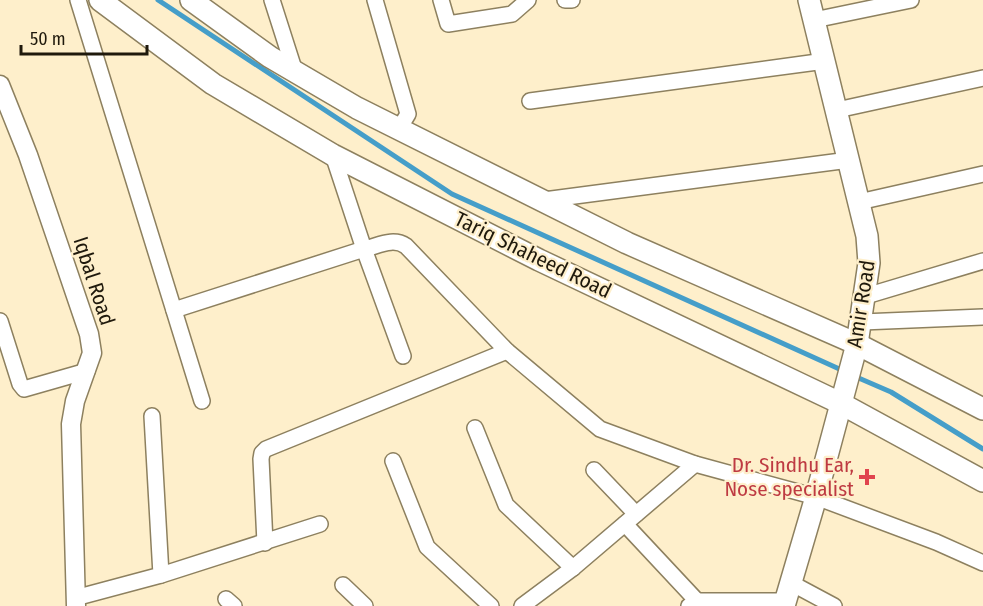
<svg xmlns="http://www.w3.org/2000/svg" width="983" height="606" viewBox="0 0 983 606" font-family="'Fira Sans Condensed',sans-serif">
<style>
.lines{fill:none;stroke-linecap:round;stroke-linejoin:round}
.stream{stroke:#459ec9;stroke-width:5}
.minor-casing{stroke:#8d805f;stroke-width:18}
.tertiary-casing{stroke:#8d805f;stroke-width:21}
.secondary-casing{stroke:#8d805f;stroke-width:24}
.minor{stroke:#fff;stroke-width:15}
.tertiary{stroke:#fff;stroke-width:18}
.secondary{stroke:#fff;stroke-width:21}
.health-dot{fill:#e0444e;stroke:#feefcb;stroke-width:2}
.labels{text-anchor:middle;dominant-baseline:central;stroke-width:4.5;stroke-linejoin:round;paint-order:stroke}
.street-label{font-size:21px;fill:#1f190c;stroke:#feefcb}
.health-label{font-size:21px;fill:#be3a42;stroke:#feefcb;text-anchor:end}
</style>
<rect width="100%" height="100%" fill="#feefcb"/>
<g class="lines">
<!-- stream -->
<g class="stream">
<polyline points="158,0 452,194 846,372"/>
<polyline points="854,376 891,392 983,449"/>
</g>
<defs>
<g id="minor">
<polyline points="78,0 202,401"/>
<polyline points="272,0 295,72"/>
<polyline points="375,0 408,114 399,129"/>
<polyline points="441,0 448,24 512,14 528,0"/>
<polyline points="565,0 572,0"/>
<polyline points="814,20 911,0"/>
<polyline points="530,101 825,61"/>
<polyline points="837,110 983,78"/>
<polyline points="333,155 364,249 403,356"/>
<polyline points="544,200 849,160"/>
<polyline points="859,202 983,174"/>
<polyline points="866,296 983,261"/>
<path d="M 174,310 L 364,249 C 378,246 393,237 406,246 L 507,351 L 600,429 L 695,464 L 816,497 L 936,542 L 983,563"/>
<polyline points="0,321 20,384 24,389 87,371"/>
<polyline points="862,322 983,317"/>
<polyline points="475,428 506,505 573,568"/>
<polyline points="393,461 427,547 491,606"/>
<polyline points="594,470 636,514"/>
<polyline points="625,524 697,601"/>
<polyline points="265,543 261,459 262,453 266,449 507,351"/>
<polyline points="161,575 320,524"/>
<polyline points="791,583 834,606"/>
<polyline points="343,585 365,606"/>
<polyline points="75,598 161,575 152,416"/>
<polyline points="226,599 234,606"/>
<polyline points="522,606 573,568 695,464"/>
<polyline points="689,606 697,601 785,601"/>
</g>
<polyline id="tertiary" points="0,85 28,155 89,334 92,353 75,401 71,424 76,606"/>
<g id="secondary">
<polyline points="100,0 213,84 333,155 539,260 840,403 983,481"/>
<polyline points="191,0 270,57 357,108 627,243 857,344 983,409"/>
<polyline points="784,606 816,497 857,344 869,263 867,236 809,0"/>
</g>
</defs>
<!-- minor casing -->
<use href="#minor" class="minor-casing"/>
<!-- tertiary casing -->
<use href="#tertiary" class="tertiary-casing"/>
<!-- secondary casing -->
<use href="#secondary" class="secondary-casing"/>
<!-- minor -->
<use href="#minor" class="minor"/>
<!-- tertiary -->
<use href="#tertiary" class="tertiary"/>
<!-- secondary -->
<use href="#secondary" class="secondary"/>
</g>
<!-- markers -->
<path class="health-dot" d="M864 468h6v6h6v6h-6v6h-6v-6h-6v-6h6z"/>
<g class="labels">
<!-- street labels -->
<g class="street-label">
<text transform="translate(533 255) rotate(26)">Tariq Shaheed Road</text>
<text transform="translate(94 281) rotate(72)">Iqbal Road</text>
<text transform="translate(861 304) rotate(-81)">Amir Road</text>
</g>
<!-- health labels -->
<g class="health-label">
<text x="854" y="465">Dr. Sindhu Ear,<tspan x="854" dy="24">Nose specialist</tspan></text>
</g>
</g>
<!-- scale -->
<path d="M21 45v9h126v-9" fill="none" stroke="#1f190c" stroke-width="3"/>
<text x="30" y="45" font-size="18" fill="#1f190c" stroke="#feefcb" stroke-width="4.5" paint-order="stroke">50 m</text>
</svg>
